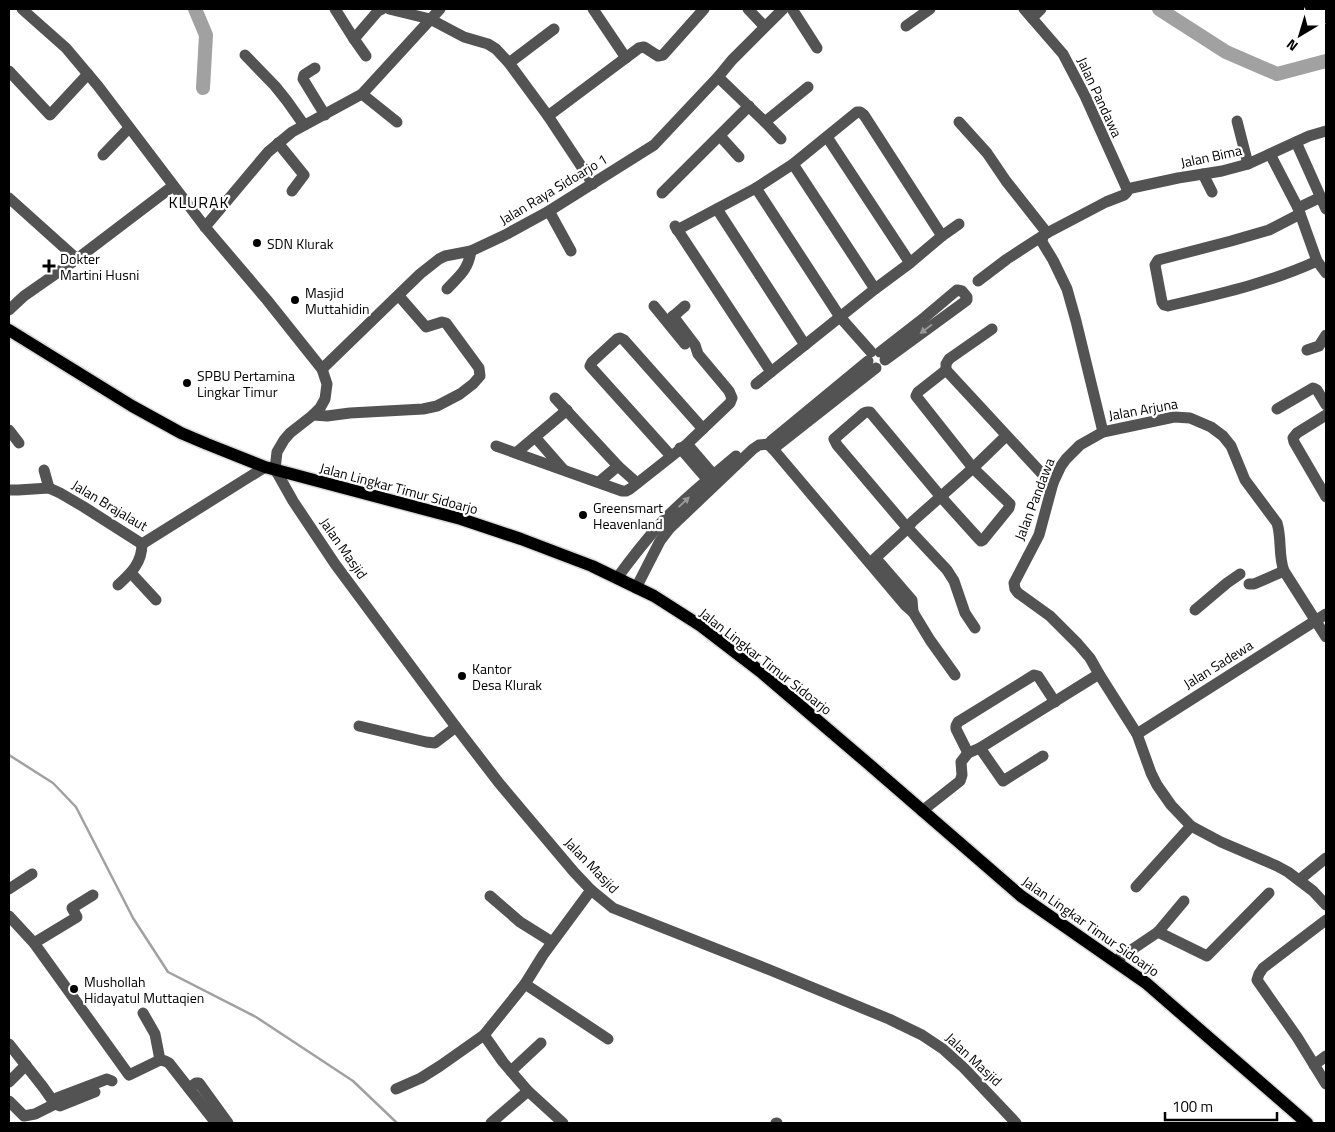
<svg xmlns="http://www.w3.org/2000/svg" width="1335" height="1132" viewBox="0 0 1335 1132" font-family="'Titillium Web',sans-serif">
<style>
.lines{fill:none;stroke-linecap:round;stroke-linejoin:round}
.stream{stroke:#a1a1a1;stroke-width:2.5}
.river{stroke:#a1a1a1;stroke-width:14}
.major-casing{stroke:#dbdbdb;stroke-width:15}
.minor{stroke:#535353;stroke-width:11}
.major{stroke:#000;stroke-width:12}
.oneway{fill:#989898}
.poi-dot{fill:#000;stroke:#fff;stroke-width:2}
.labels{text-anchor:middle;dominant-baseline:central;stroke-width:4.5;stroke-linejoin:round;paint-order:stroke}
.street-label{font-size:14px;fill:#000;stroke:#fff}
.poi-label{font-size:14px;fill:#000;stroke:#fff;text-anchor:start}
.quarter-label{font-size:16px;letter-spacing:1px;fill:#000;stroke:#fff}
</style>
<rect width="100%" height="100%" fill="#fff"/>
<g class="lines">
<!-- stream -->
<polyline class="stream" points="9,755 53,783 76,807 133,918 168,972 256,1017 353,1081 397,1123"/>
<!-- river -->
<g class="river">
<polyline points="195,9 206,35 203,88"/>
<polyline points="1159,9 1226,52 1277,74 1326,61"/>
</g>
<defs>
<polyline id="major" points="9,330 132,406 181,433 207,444 265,467 461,519 521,539 592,566 654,596 701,626 761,672 864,760 1021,896 1146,983 1307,1123"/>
</defs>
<!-- major casing -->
<use href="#major" class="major-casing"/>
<!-- minor -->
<g class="minor">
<polyline points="22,9 66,48 98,86 205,227 267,300 322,369 327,384 325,399 320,408 313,415 290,433 284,440 277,452 275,469 293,501 335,564 456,727 499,783 574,872 591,890 613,908 770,970 889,1019 922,1035 943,1049 964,1068 1016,1123"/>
<polyline points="335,9 354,39 366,56"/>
<polyline points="389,9 430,19 464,37 488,44 496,49 509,63 548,116 593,184"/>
<polyline points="593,9 626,58"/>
<polyline points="748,9 764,26"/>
<polyline points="792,9 817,48"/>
<polyline points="1024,9 1063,54 1085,96 1127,189"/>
<polyline points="1032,18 1041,9"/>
<polyline points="906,26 930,9"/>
<polyline points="354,39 378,11 382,9"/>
<polyline points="245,55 275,86 287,101 304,125"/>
<polyline points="509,63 554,29"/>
<polyline points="315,68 304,75 303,79 325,115"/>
<polyline points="9,71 50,115 88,74"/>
<polyline points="718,77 765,122 781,139"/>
<polyline points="362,94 397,122"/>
<polyline points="548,116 639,48 644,47 658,56 663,55 704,9"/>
<polyline points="1237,121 1248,164"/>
<polyline points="765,122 808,87"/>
<polyline points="959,122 987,153 1006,181 1047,233"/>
<polyline points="720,136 739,157"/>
<polyline points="827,137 910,263"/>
<polyline points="1296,142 1326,209"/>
<polyline points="278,143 304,175 292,191"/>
<polyline points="1270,154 1298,208 1317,261 1326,273"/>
<polyline points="103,155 129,128"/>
<polyline points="793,164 875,289"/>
<polyline points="1203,174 1212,192"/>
<polyline points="756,188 840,317 871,352"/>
<polyline points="1127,189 1178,178 1222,171 1248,164 1309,136 1326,131"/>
<polyline points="662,193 749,106"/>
<polyline points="9,198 77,259"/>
<polyline points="1298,208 1321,197"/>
<polyline points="717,209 805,345"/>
<polyline points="549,211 571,251"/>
<path d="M 1300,214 L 1269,230 L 1231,241 L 1158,260 L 1155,265 L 1162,302 L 1164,305 L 1168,306 C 1219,294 1269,283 1317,261"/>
<polyline points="675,226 771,372 756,384"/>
<polyline points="205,227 268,152 292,132 362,94 440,9"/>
<polyline points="677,230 756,188 793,164 857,112 860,112 864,115 942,236 910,263 875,289 771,372"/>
<polyline points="942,236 959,224"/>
<polyline points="1043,236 1042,242 1053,260 1067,289 1076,321 1103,432"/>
<polyline points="978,281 1007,259 1047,233 1106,202 1124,195 1127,192 1127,189"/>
<path d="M 447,289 C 460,275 468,270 471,251"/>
<polyline points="654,306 685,344"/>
<polyline points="9,310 24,296 77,259 173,186"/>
<polyline points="669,320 685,306"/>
<polyline points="992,329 949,359 946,364 946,370 1046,478 1053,483"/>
<polyline points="1307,350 1319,346 1326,335"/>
<polyline points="880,352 925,317 957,290 962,291 967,297 967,300 963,303 885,360"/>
<polyline points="322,369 420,274 439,259 445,256 471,251 505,235 549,211 654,145 718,77 732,60 783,9"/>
<polyline points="946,370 918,392 916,396 973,468 1010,504 1009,508 983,540 981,541 978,538 941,497 870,412 867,412 864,413 834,439 837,445 904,524 947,570 954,581 965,613 975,628"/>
<polyline points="555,398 618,466 637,483"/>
<polyline points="1277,409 1313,388 1317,390 1326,405"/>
<polyline points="313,415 327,416 350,413 423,409 437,406 460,394 473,384 480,376 479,368 446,323 442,322 426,327 399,296"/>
<polyline points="1326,415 1297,433 1293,438 1294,442 1326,497"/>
<polyline points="9,430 19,443"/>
<polyline points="535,437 563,469"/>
<polyline points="771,441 868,361"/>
<polyline points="688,445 718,480"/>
<polyline points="496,446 622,491 626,491 630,489 687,444 730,403 732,398 729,391 698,354 695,345 673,316"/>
<polyline points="680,448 712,485"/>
<polyline points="773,449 876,368"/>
<polyline points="516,453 567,410"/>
<polyline points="671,456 590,366 592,362 617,339 620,338 624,340 703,429"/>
<polyline points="44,470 49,488"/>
<polyline points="599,482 618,466"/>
<polyline points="9,490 18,490 49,488 60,493 84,507 142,544 265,467"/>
<polyline points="870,563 908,528 912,522 973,468 1006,436"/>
<polyline points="880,563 912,600 913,612"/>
<polyline points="131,573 156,600"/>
<path d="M 617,578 C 631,559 645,541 661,523 C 683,499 711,477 736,456"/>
<polyline points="1249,584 1254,584 1284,571"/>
<path d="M 118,585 C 131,573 142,563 142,544"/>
<polyline points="636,588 660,541 670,528 753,449 759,445 768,444 773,449 905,605 913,612 930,640 955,675"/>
<polyline points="1195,610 1227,583 1240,574"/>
<path d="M 1326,637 L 1284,571 C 1278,555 1282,539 1277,523 L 1245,480 L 1231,446 L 1223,436 L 1211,427 L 1190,418 L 1174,417 L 1103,432 L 1080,445 L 1066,459 L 1061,466 L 1053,483 L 1039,535 L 1014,583 L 1015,589 L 1018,593 L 1050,616 L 1078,644 L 1090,658 L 1099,674 L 1137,734 L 1151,773 L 1157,785 L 1171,805 L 1191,826 L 1221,842 L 1277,866 L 1288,872 L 1313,891 L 1326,905"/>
<polyline points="359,726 426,742 435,743 456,727"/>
<polyline points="1137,734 1326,614"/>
<polyline points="980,748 1003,781 1043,756"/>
<polyline points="968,753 956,729 956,726 958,722 1034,675 1038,676 1055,702"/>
<polyline points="922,811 960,781 962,775 961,762 968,753 980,748 1099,674"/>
<polyline points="1299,880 1326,858"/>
<polyline points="1136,887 1191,826"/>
<polyline points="9,889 32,874"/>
<polyline points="490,896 520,922 552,942"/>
<polyline points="9,916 34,943 129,1075 160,1060 165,1061 169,1063 216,1123"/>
<polyline points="1326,920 1263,968 1259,974 1257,980 1297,1037 1326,1084"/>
<polyline points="1158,932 1207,956 1269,893"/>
<polyline points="34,943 77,917 72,908 93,895"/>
<polyline points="1115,961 1158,932 1184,901"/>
<polyline points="525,984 608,1039"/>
<polyline points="143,1013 155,1034 160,1060"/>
<polyline points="484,1035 503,1062 528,1091 563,1123"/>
<polyline points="9,1044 43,1087 55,1104"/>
<polyline points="1314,1065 1326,1056"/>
<polyline points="511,1071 541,1043"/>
<polyline points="9,1082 26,1065"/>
<polyline points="189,1088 196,1083 199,1083 228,1123"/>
<polyline points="396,1089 421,1078 440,1066 484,1035 525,984 543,955 591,890"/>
<polyline points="9,1101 24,1116 35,1114 55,1104 57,1098 107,1079 112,1081"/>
<polyline points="55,1104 60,1106 95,1092"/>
<polyline points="491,1123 528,1091"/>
<polyline points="776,1123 777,1123"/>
</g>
<!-- major -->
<use href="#major" class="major"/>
</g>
<!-- one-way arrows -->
<defs><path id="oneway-solid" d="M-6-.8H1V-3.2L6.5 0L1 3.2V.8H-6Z" transform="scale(1.25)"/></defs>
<g class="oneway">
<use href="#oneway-solid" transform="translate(926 329) rotate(143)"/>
<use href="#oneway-solid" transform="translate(684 502) rotate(-43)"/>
</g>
<!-- markers -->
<g class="poi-dot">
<circle cx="257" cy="243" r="5"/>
<path d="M46.5 258.5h5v5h5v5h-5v5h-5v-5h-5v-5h5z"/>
<circle cx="295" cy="300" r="5"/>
<circle cx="187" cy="383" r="5"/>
<circle cx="583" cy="515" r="5"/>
<circle cx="462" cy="676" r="5"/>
<circle cx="74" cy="989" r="5"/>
</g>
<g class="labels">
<!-- street labels -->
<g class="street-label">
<text transform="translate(1100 97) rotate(65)">Jalan Pandawa</text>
<text transform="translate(1211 156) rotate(-12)">Jalan Bima</text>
<text transform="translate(553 189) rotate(-31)">Jalan Raya Sidoarjo 1</text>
<text transform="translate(1143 409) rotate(-10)">Jalan Arjuna</text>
<text transform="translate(399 488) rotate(15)">Jalan Lingkar Timur Sidoarjo</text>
<text transform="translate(1034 499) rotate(-69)">Jalan Pandawa</text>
<text transform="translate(110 505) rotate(31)">Jalan Brajalaut</text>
<text transform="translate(344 548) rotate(55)">Jalan Masjid</text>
<text transform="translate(766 661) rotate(38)">Jalan Lingkar Timur Sidoarjo</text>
<text transform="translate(1218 664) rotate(-32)">Jalan Sadewa</text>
<text transform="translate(592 865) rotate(46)">Jalan Masjid</text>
<text transform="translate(1091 926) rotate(35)">Jalan Lingkar Timur Sidoarjo</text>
<text transform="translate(974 1059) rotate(43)">Jalan Masjid</text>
</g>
<!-- poi labels -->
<g class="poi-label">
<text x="267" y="243">SDN Klurak</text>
<text x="60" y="258">Dokter<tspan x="60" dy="16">Martini Husni</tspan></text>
<text x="305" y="292">Masjid<tspan x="305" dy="16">Muttahidin</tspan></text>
<text x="197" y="375">SPBU Pertamina<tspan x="197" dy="16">Lingkar Timur</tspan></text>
<text x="593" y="507">Greensmart<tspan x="593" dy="16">Heavenland</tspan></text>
<text x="472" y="668">Kantor<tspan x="472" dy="16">Desa Klurak</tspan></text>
<text x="84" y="981">Mushollah<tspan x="84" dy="16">Hidayatul Muttaqien</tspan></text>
</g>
<!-- quarter labels -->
<g class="quarter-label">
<text x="199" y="202">KLURAK</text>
</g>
</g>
<!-- border -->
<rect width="1335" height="1132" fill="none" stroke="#000000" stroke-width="20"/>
<!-- north arrow -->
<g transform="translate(1300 35) rotate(218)" stroke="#ffffff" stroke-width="4" paint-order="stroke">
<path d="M0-4L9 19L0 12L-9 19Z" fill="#000000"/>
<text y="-8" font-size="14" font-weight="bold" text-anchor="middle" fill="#000000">N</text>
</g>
<!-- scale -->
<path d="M1165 1112v8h112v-8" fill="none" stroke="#000000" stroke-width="2.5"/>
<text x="1172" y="1112" font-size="15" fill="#000000" stroke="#ffffff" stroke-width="4" paint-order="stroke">100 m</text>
</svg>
